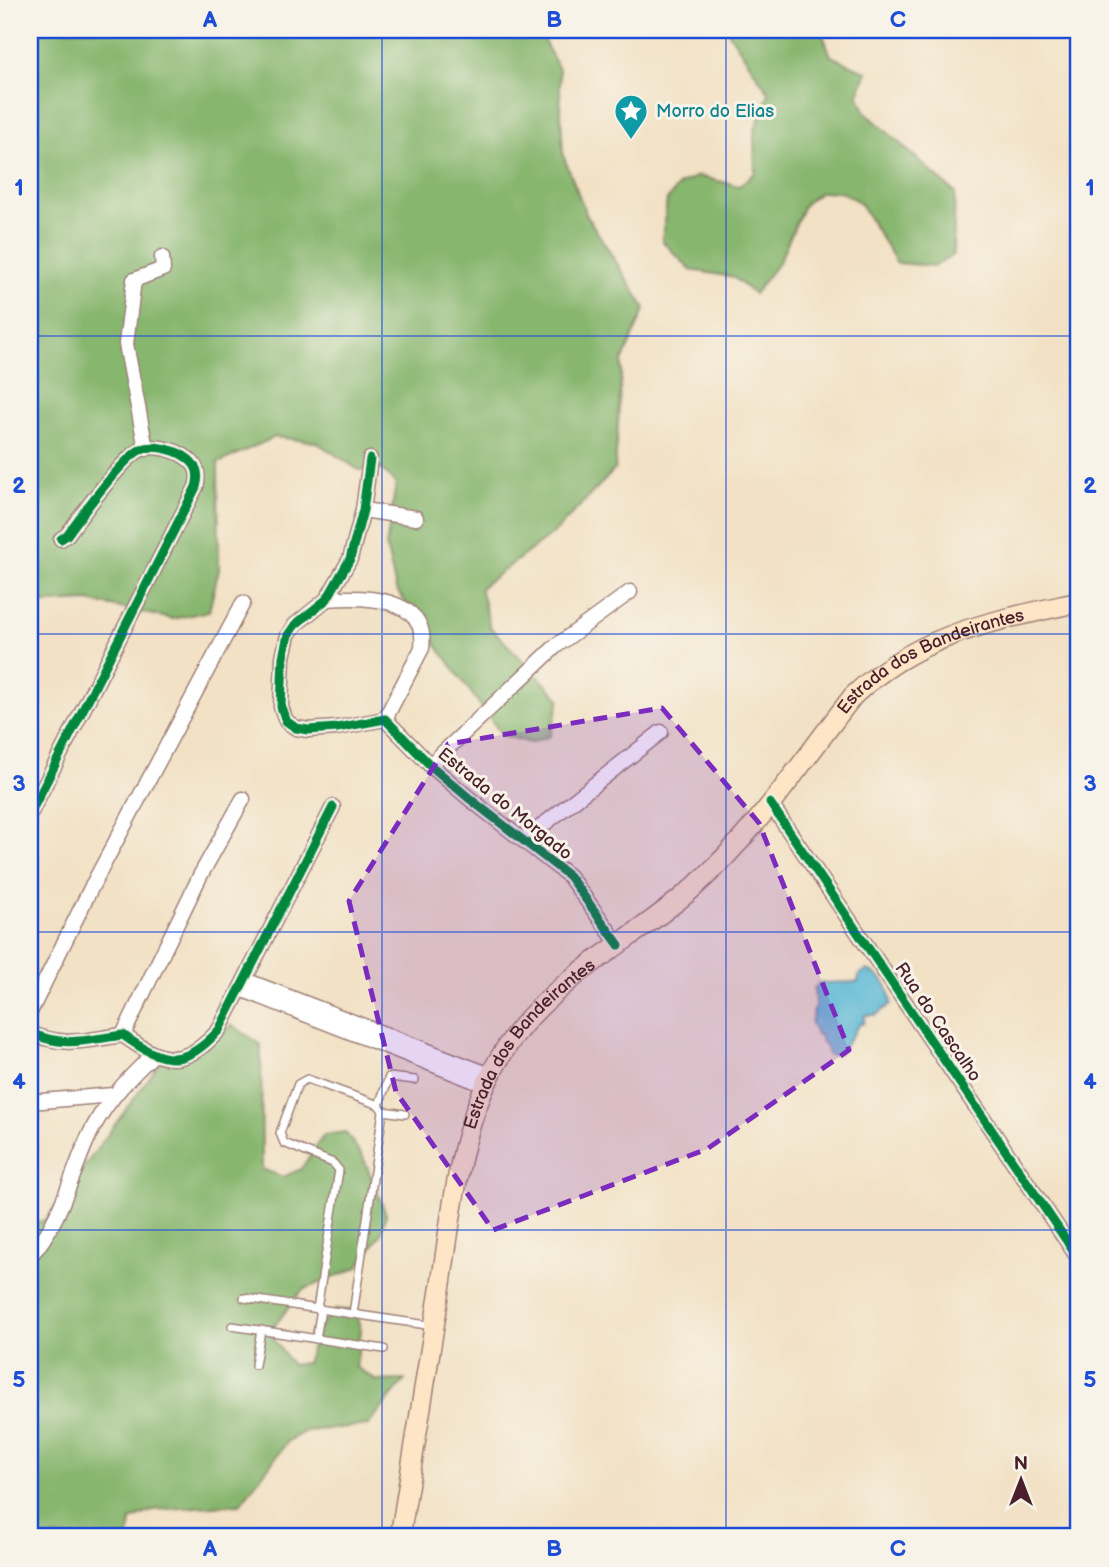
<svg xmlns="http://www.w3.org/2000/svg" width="1109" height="1567" viewBox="0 0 1109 1567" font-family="'Balsamiq Sans',sans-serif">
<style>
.forest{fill:#87b66e;stroke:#686a4c;stroke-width:2}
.water{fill:#56b6d4;stroke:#506a80;stroke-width:2}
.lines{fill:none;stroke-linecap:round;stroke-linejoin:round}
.service-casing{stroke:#9e8078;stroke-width:10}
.minor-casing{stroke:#9e8078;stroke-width:17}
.secondary-casing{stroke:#9e8078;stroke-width:22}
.service{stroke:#fff;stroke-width:7}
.minor{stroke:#fff;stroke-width:14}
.secondary{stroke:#fde5c5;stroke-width:19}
.cycleway-casing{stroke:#f7f3e8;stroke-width:13}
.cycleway{stroke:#00873e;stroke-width:9}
.marked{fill:#7b2cbf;fill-opacity:0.2;stroke:#7b2cbf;stroke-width:5;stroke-dasharray:14 9;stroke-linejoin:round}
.grid{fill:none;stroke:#1d4ed8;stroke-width:2;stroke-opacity:0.55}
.labels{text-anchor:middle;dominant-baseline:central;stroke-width:6;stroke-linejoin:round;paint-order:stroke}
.culture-label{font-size:18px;fill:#0d838f;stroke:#f7f3e8;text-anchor:start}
.street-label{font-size:18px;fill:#4a1f2b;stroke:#f7f3e8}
.neatline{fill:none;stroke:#1d4ed8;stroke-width:2.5}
.grid-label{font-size:23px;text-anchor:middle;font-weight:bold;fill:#1d4ed8}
</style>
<rect width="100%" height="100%" fill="#f7f3e8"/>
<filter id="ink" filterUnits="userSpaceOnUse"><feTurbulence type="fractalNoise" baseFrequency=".0143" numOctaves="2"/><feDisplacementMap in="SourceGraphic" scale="14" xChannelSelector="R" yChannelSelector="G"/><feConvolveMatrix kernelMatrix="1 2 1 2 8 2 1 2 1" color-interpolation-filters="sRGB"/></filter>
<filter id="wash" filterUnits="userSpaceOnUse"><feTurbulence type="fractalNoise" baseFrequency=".00686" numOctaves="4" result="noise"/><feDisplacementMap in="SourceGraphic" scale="28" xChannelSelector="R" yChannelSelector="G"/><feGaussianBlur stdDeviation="1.57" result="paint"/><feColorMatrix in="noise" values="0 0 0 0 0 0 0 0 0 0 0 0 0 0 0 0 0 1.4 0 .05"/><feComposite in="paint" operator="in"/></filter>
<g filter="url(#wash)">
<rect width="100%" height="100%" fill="#f2e1c4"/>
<!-- forest -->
<g class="forest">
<polygon points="30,30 538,30 559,69 563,155 587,216 645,308 622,362 615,469 556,531 480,588 490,627 560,699 550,736 530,743 502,735 396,589 386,546 396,484 383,470 359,470 316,442 275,437 218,463 219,569 209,611 173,619 88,601 30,604"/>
<polygon points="727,30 825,30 823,35 831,56 867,72 858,95 866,113 955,193 953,255 935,266 897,263 859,202 841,192 820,192 804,205 779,262 754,294 733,277 691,270 662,241 667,200 680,184 698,176 739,186 755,173 754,132 769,93"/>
<polygon points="232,1025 261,1045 262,1169 283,1177 301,1169 324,1135 345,1132 363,1157 386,1214 381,1234 357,1268 302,1290 269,1333 292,1365 306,1363 319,1326 335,1310 354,1310 361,1330 356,1367 377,1381 405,1380 368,1425 306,1431 288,1441 240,1504 154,1510 131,1520 129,1537 30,1537 30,1226 46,1219 168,1052 203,1047"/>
</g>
<!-- water -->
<path class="water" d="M 867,970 C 884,977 889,986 891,1004 L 876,1015 L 865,1015 L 864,1023 L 860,1024 L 838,1055 L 828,1055 L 825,1045 L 821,1041 L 821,1035 L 816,1035 L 811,1023 L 815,1006 L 814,988 L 821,983 L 858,982 L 859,975 Z"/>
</g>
<g filter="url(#ink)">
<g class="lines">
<defs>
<g id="service">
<polyline points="379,1105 389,1077 415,1080"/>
<polyline points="383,1111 405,1114"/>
<polyline points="244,1298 434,1326"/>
<polyline points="317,1309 339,1170 333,1163 284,1143 280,1133 298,1084 307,1079 379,1105 383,1111 353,1314"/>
<polyline points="232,1326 384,1349"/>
<polyline points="316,1339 321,1309"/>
<polyline points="255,1365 261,1330"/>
</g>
<g id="minor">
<polyline points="146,449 126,344 134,280 163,269 162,257"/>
<polyline points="370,459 363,510 350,559 327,599 295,625 288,635 283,657 281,707 286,721 296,728 308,730 337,728 385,719 430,765 470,799 569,876 619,945"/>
<polyline points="363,510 416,518"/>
<path d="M 327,599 C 362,596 429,596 422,648 L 385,719"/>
<polyline points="430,765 556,646 630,592"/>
<polyline points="770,803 1079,1259"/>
<path d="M 30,814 L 196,487 C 200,473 197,464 184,456 C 173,449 154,445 142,449 C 124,456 80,517 67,535 L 61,539"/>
<polyline points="524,840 661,732"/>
<polyline points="245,980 490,1075"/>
<polyline points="241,989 485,1085"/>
<polyline points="30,1012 92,886 243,603"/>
<path d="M 30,1033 C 66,1048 85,1040 123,1035 C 163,1064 184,1069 219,1030 L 333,807"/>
<polyline points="123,1035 200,876 243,799"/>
<polyline points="30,1102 113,1095"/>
<path d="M 30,1256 C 59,1225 70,1179 87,1140 C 102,1106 126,1080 153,1055"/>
</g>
<g id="secondary">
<path id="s1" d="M 400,1537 C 413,1457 426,1377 439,1296 C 454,1206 458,1111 515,1035 C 562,973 637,938 694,887 C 756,832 803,760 853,696 C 919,633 994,621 1079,602"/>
</g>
</defs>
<!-- service casing -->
<use href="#service" class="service-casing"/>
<!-- minor casing -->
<use href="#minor" class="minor-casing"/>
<!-- secondary casing -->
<use href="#secondary" class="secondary-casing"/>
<!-- service -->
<use href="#service" class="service"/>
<!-- minor -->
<use href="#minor" class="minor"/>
<!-- secondary -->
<use href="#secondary" class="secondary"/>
<defs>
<g id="cycleway">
<polyline points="370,459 363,510 350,559 327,599 295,625 288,635 283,657 281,707 286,721 296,728 308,730 337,728 385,719 430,765 470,799 569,876 619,945"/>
<polyline points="770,803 1079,1259"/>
<path d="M 30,814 L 196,487 C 200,473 197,464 184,456 C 173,449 154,445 142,449 C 124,456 80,517 67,535 L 61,539"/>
<path d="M 30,1033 C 66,1048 85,1040 123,1035 C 163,1064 184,1069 219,1030 L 333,807"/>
</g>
</defs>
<!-- cycleway casing -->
<use href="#cycleway" class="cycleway-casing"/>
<!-- cycleway -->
<use href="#cycleway" class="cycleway"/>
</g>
</g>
<!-- marked area -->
<path class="marked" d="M 662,708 L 759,823 L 849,1050 L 707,1149 L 493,1230 L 396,1092 L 349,901 L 448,744 Z"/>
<!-- grid -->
<path class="grid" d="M 382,30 L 382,1537M 726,30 L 726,1537M 30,336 L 1079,336M 30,634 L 1079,634M 30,932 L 1079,932M 30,1230 L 1079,1230"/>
<!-- icons -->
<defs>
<symbol id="sight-pin" viewBox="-11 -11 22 30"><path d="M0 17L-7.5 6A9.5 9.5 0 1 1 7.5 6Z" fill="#0f9aa8" stroke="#f7f3e8"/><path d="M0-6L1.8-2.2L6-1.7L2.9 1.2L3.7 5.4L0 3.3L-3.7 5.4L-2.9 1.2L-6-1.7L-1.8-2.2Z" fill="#fff"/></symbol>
</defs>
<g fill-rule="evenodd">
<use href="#sight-pin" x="612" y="92" width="38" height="52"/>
</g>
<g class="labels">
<!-- culture labels -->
<g class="culture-label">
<text x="656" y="111">Morro do Elias</text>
</g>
<!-- street labels -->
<g class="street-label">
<text stroke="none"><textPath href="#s1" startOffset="1087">Estrada dos Bandeirantes</textPath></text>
<text transform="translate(505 804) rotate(39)">Estrada do Morgado</text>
<text transform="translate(938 1022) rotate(56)">Rua do Cascalho</text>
<text stroke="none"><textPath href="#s1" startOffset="520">Estrada dos Bandeirantes</textPath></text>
</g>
</g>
<!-- margin -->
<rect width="1109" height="1567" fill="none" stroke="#f7f3e8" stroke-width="77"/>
<!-- north arrow -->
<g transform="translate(1021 1480)" stroke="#f7f3e8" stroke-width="5" paint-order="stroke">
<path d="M0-5L12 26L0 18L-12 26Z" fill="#4a1f2b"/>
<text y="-10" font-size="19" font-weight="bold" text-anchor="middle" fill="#4a1f2b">N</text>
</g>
<rect x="38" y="38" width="1032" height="1490" class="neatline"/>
<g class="grid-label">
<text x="210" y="27">A</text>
<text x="554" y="27">B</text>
<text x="898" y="27">C</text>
<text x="19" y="195">1</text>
<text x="1090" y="195">1</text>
<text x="19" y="493">2</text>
<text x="1090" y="493">2</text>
<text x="19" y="791">3</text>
<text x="1090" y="791">3</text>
<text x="19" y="1089">4</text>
<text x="1090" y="1089">4</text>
<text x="19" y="1387">5</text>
<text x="1090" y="1387">5</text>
<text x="210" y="1556">A</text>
<text x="554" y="1556">B</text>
<text x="898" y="1556">C</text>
</g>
</svg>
